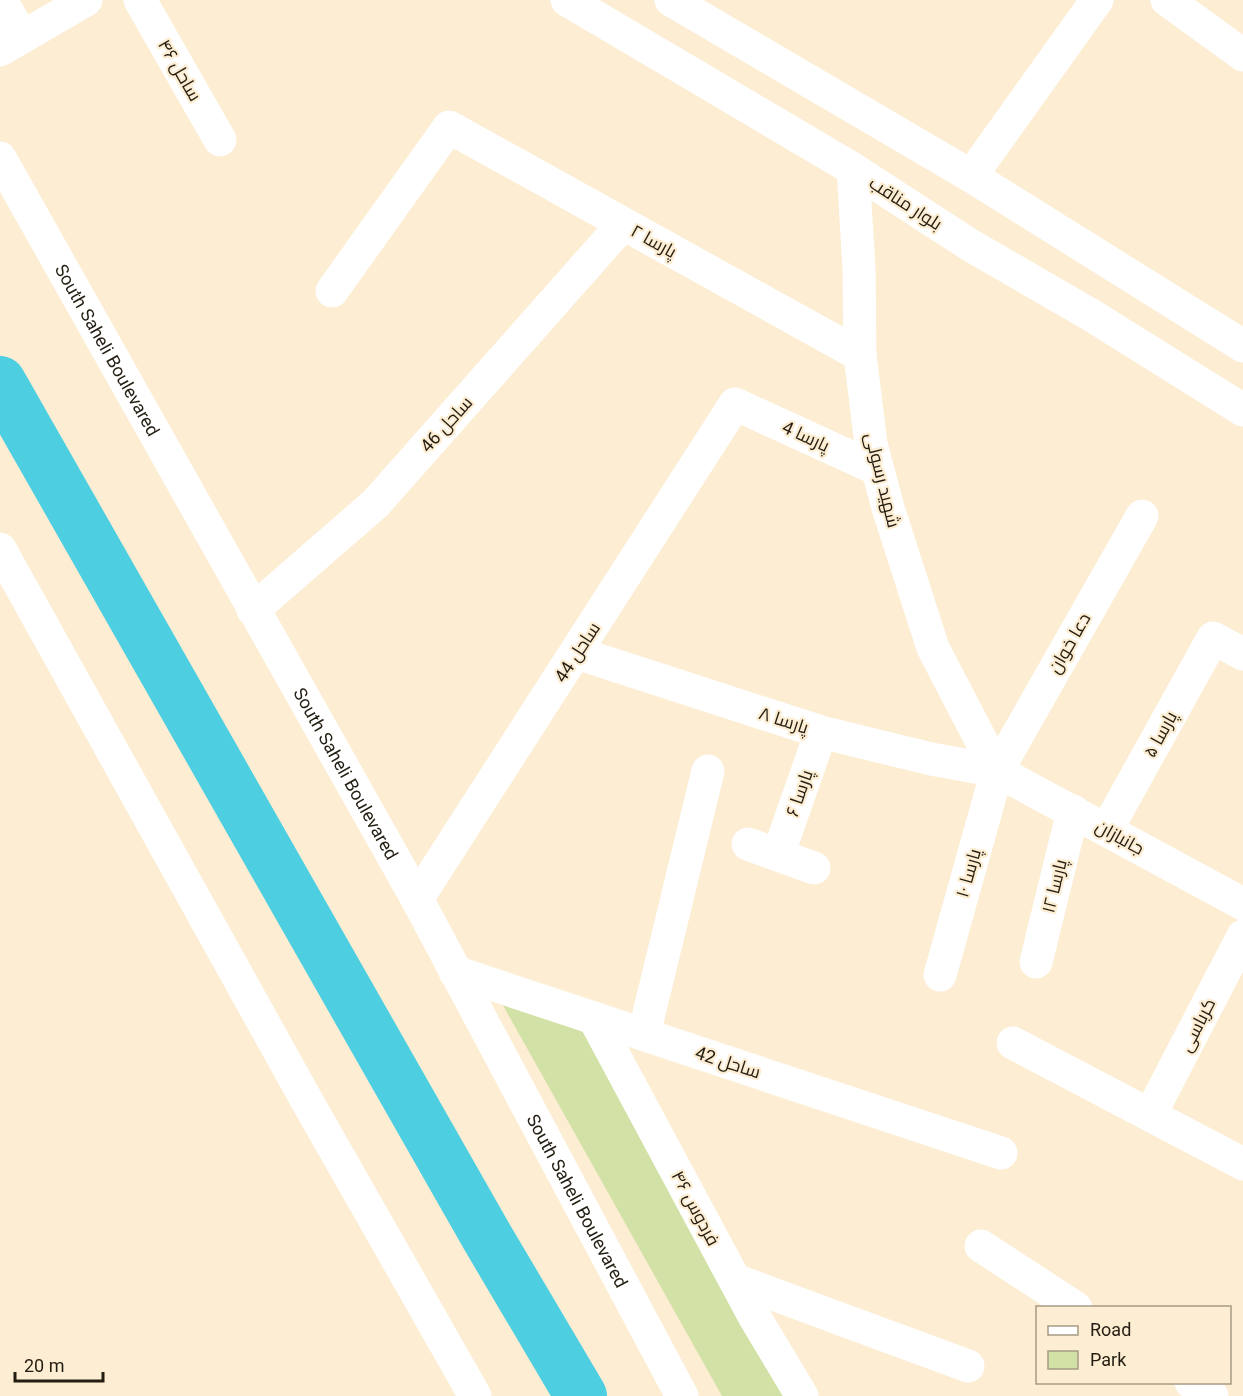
<svg xmlns="http://www.w3.org/2000/svg" width="1243" height="1396" viewBox="0 0 1243 1396" font-family="Roboto,Cairo,sans-serif">
<style>
.green{fill:#d2e1a6}
.lines{fill:none;stroke-linecap:round;stroke-linejoin:round}
.river{stroke:#4ecfe1;stroke-width:52}
.minor{stroke:#fff;stroke-width:33}
.major{stroke:#fff;stroke-width:33}
.labels{text-anchor:middle;dominant-baseline:central;stroke-width:4.5;stroke-linejoin:round;paint-order:stroke}
.street-label{font-size:18px;fill:#241d11;stroke:#fcedd3}
</style>
<rect width="100%" height="100%" fill="#fcedd3"/>
<!-- green -->
<polygon class="green" points="500,1000 582,1024 791,1396 722,1396"/>
<g class="lines">
<!-- river -->
<polyline class="river" points="0,382 487,1237 581,1396"/>
<!-- minor -->
<g class="minor">
<polyline points="1,0 22,37"/>
<polyline points="140,0 220,140"/>
<polyline points="567,0 853,169 970,245 1091,315 1243,410"/>
<polyline points="671,0 971,176 1243,346"/>
<polyline points="1167,0 1243,55"/>
<polyline points="0,50 86,0"/>
<polyline points="853,169 859,268 860,355 871,444 888,508 933,648 997,771"/>
<polyline points="971,176 1097,0"/>
<polyline points="332,291 449,127 860,355"/>
<polyline points="253,610 376,503 623,224"/>
<polyline points="577,653 821,732 931,759 997,771 1243,904"/>
<polyline points="1107,829 1213,638 1243,654"/>
<polyline points="748,844 814,868"/>
<polyline points="778,855 821,732"/>
<polyline points="417,899 735,404 877,469"/>
<polyline points="1036,962 1073,811"/>
<polyline points="455,972 1001,1153"/>
<polyline points="940,975 997,771 1142,516"/>
<polyline points="594,1018 754,1316 802,1396"/>
<polyline points="644,1034 708,771"/>
<polyline points="1013,1043 1243,1164"/>
<polyline points="1150,1115 1243,936"/>
<polyline points="981,1246 1076,1308"/>
<polyline points="735,1280 968,1366"/>
<polyline points="1191,1382 1212,1396"/>
</g>
<!-- major -->
<g class="major">
<path id="s1" d="M 0,158 L 417,899 L 682,1396"/>
<polyline points="0,549 307,1101 475,1396"/>
</g>
</g>
<g class="labels">
<!-- street labels -->
<g class="street-label">
<text transform="translate(180 70) rotate(60)">ساحل ۴۶</text>
<text transform="translate(906 203) rotate(33)">بلوار مناقب</text>
<text transform="translate(654 241) rotate(29)">پارسا ۲</text>
<text stroke="none"><textPath href="#s1" startOffset="220">South Saheli Boulevared</textPath></text>
<text transform="translate(446 424) rotate(-48)">ساحل 46</text>
<text transform="translate(806 436) rotate(25)">پارسا 4</text>
<text transform="translate(883 480) rotate(76)">شهید رسولی</text>
<text transform="translate(1069 643) rotate(-60)">دعا خوان</text>
<text transform="translate(577 652) rotate(-57)">ساحل 44</text>
<text transform="translate(784 720) rotate(18)">پارسا ۸</text>
<text transform="translate(1160 734) rotate(-61)">پارسا ۵</text>
<text stroke="none"><textPath href="#s1" startOffset="706">South Saheli Boulevared</textPath></text>
<text transform="translate(799 793) rotate(-71)">پارسا ۶</text>
<text transform="translate(1120 837) rotate(29)">جانبازان</text>
<text transform="translate(968 873) rotate(-74)">پارسا ۱۰</text>
<text transform="translate(1054 886) rotate(-76)">پارسا ۱۲</text>
<text transform="translate(1197 1025) rotate(-63)">کرباسی</text>
<text transform="translate(728 1062) rotate(18)">ساحل 42</text>
<text stroke="none"><textPath href="#s1" startOffset="1192">South Saheli Boulevared</textPath></text>
<text transform="translate(696 1208) rotate(62)">فردوس ۴۶</text>
</g>
</g>
<!-- legend -->
<rect x="1036" y="1306" width="195" height="78" fill="#fcedd3" stroke="#a69a85" stroke-width="1.5"/>
<rect x="1048" y="1326" width="30" height="9" fill="#ffffff" stroke="#a69a85" stroke-width="1.5"/>
<text x="1090" y="1336" font-size="18" fill="#241d11">Road</text>
<rect x="1048" y="1351" width="30" height="18" fill="#d2e1a6" stroke="#a69a85" stroke-width="1.5"/>
<text x="1090" y="1366" font-size="18" fill="#241d11">Park</text>
<!-- scale -->
<path d="M15 1372v9h88v-9" fill="none" stroke="#241d11" stroke-width="3"/>
<text x="24" y="1372" font-size="18" fill="#241d11" stroke="#fcedd3" stroke-width="4.5" paint-order="stroke">20 m</text>
</svg>
